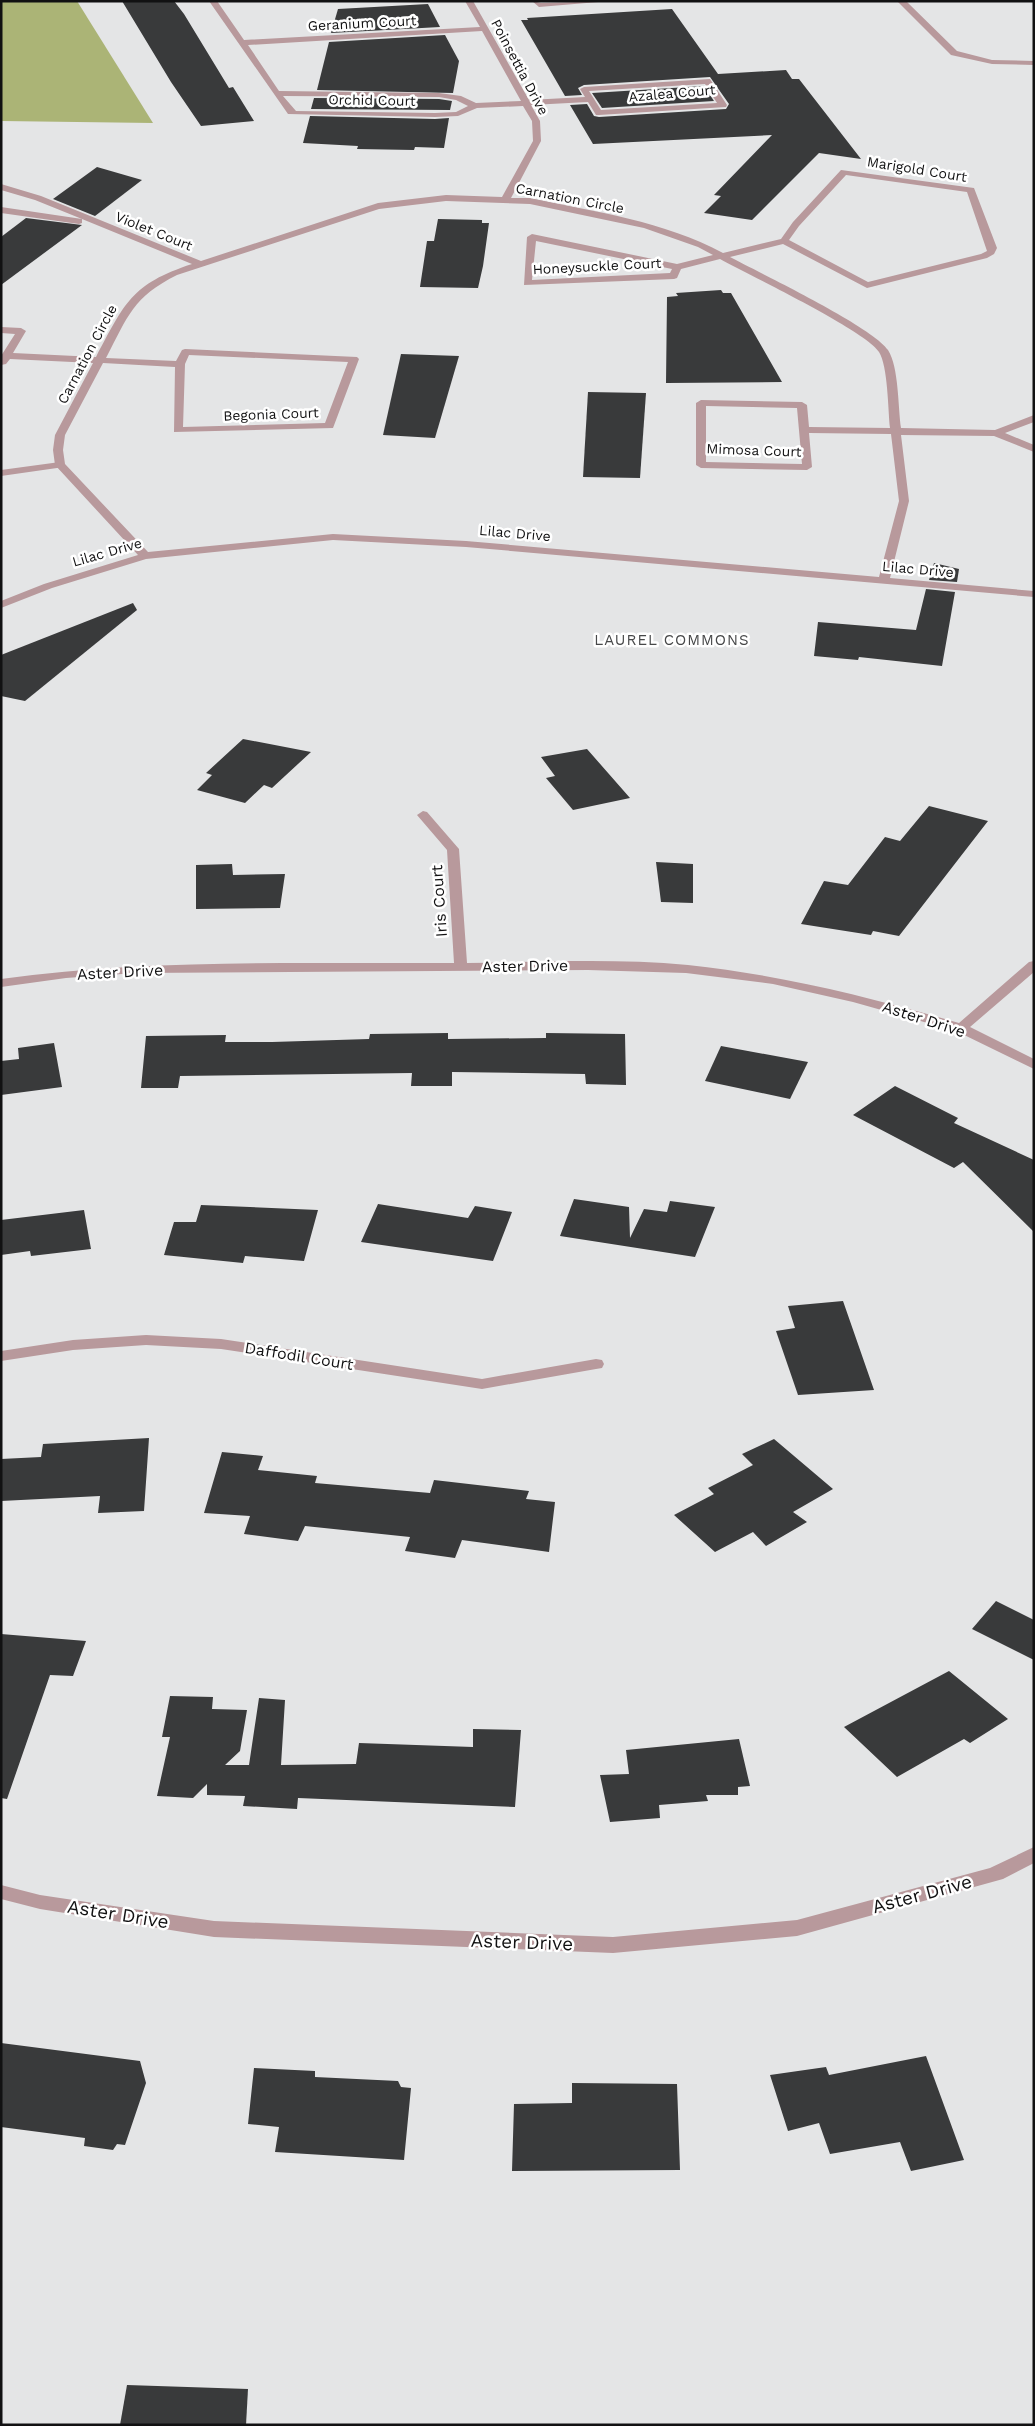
<svg xmlns="http://www.w3.org/2000/svg" width="1035" height="2426" viewBox="0 0 1035 2426" font-family="'Work Sans',sans-serif">
<style>
.forest{fill:#abb476}
.building{fill:#393a3b}
.lines{fill:none;stroke-linecap:round;stroke-linejoin:round}
.lane{fill:#b8999c;fill-rule:evenodd}
.street{fill:#b8999c;fill-rule:evenodd}
.labels{text-anchor:middle;dominant-baseline:central;stroke-width:5;stroke-linejoin:round;paint-order:stroke}
.far-street-label{font-size:14px;fill:#111112;stroke:#fff}
.far-neighbourhood-label{font-size:15px;letter-spacing:1px;fill:#474849;stroke:#fff}
.street-label{font-size:16px;fill:#111112;stroke:#fff}
.near-street-label{font-size:19px;fill:#111112;stroke:#fff}
</style>
<rect width="100%" height="100%" fill="#e4e5e6"/>
<!-- forest -->
<polygon class="forest" points="1,1 77,1 153,123 1,121"/>
<!-- building -->
<g class="building">
<polygon points="122,1 174,1 184,14 229,88 233,87 254,121 201,126 171,82"/>
<polygon points="428,4 440,27 331,33 338,9"/>
<polygon points="672,9 718,74 786,70 792,79 799,79 861,159 819,153 752,220 704,213 721,196 714,195 772,135 593,144 570,105 587,104 594,116 599,117 726,109 729,104 710,77 584,85 578,88 582,95 565,96 521,20 528,20 527,18"/>
<polygon points="445,35 459,61 453,93 317,90 329,42"/>
<polygon points="704,86 714,101 602,108 592,93"/>
<polygon points="314,98 439,99 452,101 450,110 311,109"/>
<polygon points="310,116 435,119 449,118 444,148 415,147 414,150 357,149 358,146 303,143"/>
<polygon points="97,167 142,180 95,216 53,199"/>
<polygon points="26,218 82,225 1,285 1,237"/>
<polygon points="438,219 482,220 482,223 489,223 483,266 478,288 420,287 427,241 434,241"/>
<polygon points="721,290 723,293 731,293 782,382 666,383 667,297 678,296 676,293"/>
<polygon points="401,354 459,356 435,438 383,435"/>
<polygon points="588,392 646,393 640,478 583,477"/>
<polygon points="934,563 959,569 957,582 929,580"/>
<polygon points="926,589 955,592 942,666 859,657 858,660 814,656 818,622 916,630"/>
<polygon points="133,603 137,610 25,701 1,696 1,655"/>
<polygon points="243,739 311,752 272,788 264,785 245,803 197,790 212,775 206,773"/>
<polygon points="587,749 630,798 573,810 546,778 555,776 541,757"/>
<polygon points="929,806 988,821 899,936 873,931 871,935 801,924 824,881 848,885 885,837 900,841"/>
<polygon points="656,862 693,864 693,903 661,902"/>
<polygon points="232,864 233,875 285,874 280,908 196,909 196,865"/>
<polygon points="448,1033 448,1039 546,1038 546,1033 625,1034 626,1085 586,1084 585,1074 452,1072 452,1086 411,1086 412,1073 180,1076 178,1088 141,1088 146,1036 226,1035 225,1042 272,1042 369,1039 370,1034"/>
<polygon points="54,1043 62,1087 1,1095 1,1061 19,1059 18,1048"/>
<polygon points="721,1046 808,1062 790,1099 705,1081"/>
<polygon points="895,1086 958,1118 954,1123 1034,1160 1034,1232 963,1162 954,1168 853,1115"/>
<polygon points="574,1199 629,1207 630,1238 644,1209 667,1212 670,1201 715,1207 695,1257 560,1236"/>
<polygon points="378,1204 468,1218 475,1206 512,1212 493,1261 361,1242"/>
<polygon points="201,1205 318,1210 304,1261 245,1256 243,1263 164,1255 174,1222 196,1222"/>
<polygon points="84,1210 91,1249 31,1256 30,1251 1,1255 1,1220"/>
<polygon points="843,1301 874,1390 798,1395 776,1331 795,1328 788,1306"/>
<polygon points="149,1438 144,1511 98,1513 100,1496 1,1501 1,1459 41,1457 43,1444"/>
<polygon points="774,1439 833,1489 793,1512 807,1522 766,1546 753,1532 715,1552 674,1515 714,1494 708,1488 753,1465 742,1454"/>
<polygon points="222,1452 263,1456 258,1470 317,1476 315,1483 430,1493 434,1480 529,1491 526,1499 555,1502 549,1552 462,1540 455,1558 405,1551 410,1537 305,1526 298,1541 244,1534 250,1516 204,1513"/>
<polygon points="996,1601 1034,1620 1034,1660 972,1629"/>
<polygon points="1,1634 86,1641 73,1676 50,1675 7,1799 1,1798"/>
<polygon points="949,1671 1008,1719 970,1743 964,1739 897,1777 844,1727"/>
<polygon points="170,1696 213,1697 212,1709 247,1710 240,1751 225,1765 249,1765 259,1698 285,1700 281,1765 356,1764 359,1743 473,1747 473,1729 521,1730 515,1807 298,1798 297,1809 243,1806 245,1796 207,1795 207,1784 193,1798 157,1796 170,1737 162,1737"/>
<polygon points="739,1739 750,1786 738,1787 738,1795 706,1795 708,1801 659,1805 660,1818 610,1822 600,1775 629,1774 626,1750"/>
<polygon points="1,2043 140,2061 146,2083 125,2145 117,2144 113,2150 84,2146 85,2138 1,2127"/>
<polygon points="926,2056 964,2160 911,2171 900,2142 830,2154 819,2123 788,2131 770,2075 826,2067 829,2075"/>
<polygon points="254,2068 315,2071 315,2077 398,2081 401,2087 411,2088 404,2160 275,2152 279,2127 248,2124"/>
<polygon points="572,2083 677,2084 680,2170 512,2171 514,2104 572,2103"/>
<polygon points="127,2385 248,2389 246,2425 120,2425"/>
</g>
<g class="lines">
<!-- lane -->
<polygon class="lane" points="60,462 65,465 64,467 1,476 1,470"/>
<!-- street -->
<g class="street">
<path d="M 209,1 L 217,1 L 244,40 L 480,27 L 465,1 L 473,1 L 529,100 L 585,97 L 580,89 L 584,87 L 710,79 L 727,105 L 726,107 L 599,115 L 596,115 L 588,102 L 531,105 L 540,121 L 541,141 L 511,198 L 530,198 C 595,212 664,221 723,253 L 781,239 L 793,222 L 841,170 L 974,188 L 997,248 L 994,254 L 987,258 L 867,288 L 783,244 L 730,257 C 760,273 873,327 888,350 C 899,367 898,408 901,428 L 995,430 L 1034,415 L 1034,422 L 1005,433 L 1034,445 L 1034,452 L 994,436 L 901,435 L 909,501 L 890,578 L 1034,591 L 1034,597 L 466,547 L 333,540 L 146,559 L 52,588 L 1,608 L 1,601 L 44,584 L 138,555 L 55,465 L 53,450 L 55,435 L 93,363 L 10,359 L 6,364 L 1,365 L 1,356 L 15,334 L 1,333 L 1,327 L 21,328 L 26,331 L 13,353 L 96,357 C 125,303 131,284 192,264 L 82,219 L 82,223 L 79,224 L 1,213 L 1,207 L 82,219 L 35,200 L 1,190 L 1,184 L 41,196 L 201,261 L 378,203 L 446,195 L 502,197 L 533,141 L 532,121 L 523,106 L 477,108 L 458,116 L 435,117 L 288,114 ZM 482,31 L 521,101 L 476,103 L 461,96 L 439,93 L 279,91 L 248,45 ZM 705,84 L 717,103 L 601,110 L 589,91 ZM 283,96 L 439,97 L 456,100 L 468,106 L 456,112 L 435,113 L 296,111 ZM 846,175 L 967,192 L 987,251 L 981,254 L 868,282 L 789,240 L 799,226 ZM 446,201 L 530,204 L 644,228 L 698,247 L 713,255 L 677,264 L 532,234 L 527,237 L 524,285 L 674,279 L 677,278 L 681,269 L 720,259 C 749,275 866,331 879,352 C 888,366 888,410 890,428 L 809,427 L 807,405 L 802,402 L 701,400 L 696,403 L 696,465 L 701,468 L 807,470 L 812,467 L 809,433 L 891,434 L 899,501 L 879,577 L 466,541 L 333,534 L 148,552 L 65,464 L 63,450 L 65,435 L 103,363 L 175,367 L 174,432 L 333,428 L 359,359 L 357,357 L 185,349 L 182,350 L 176,361 L 106,358 C 128,316 133,297 177,275 L 379,209 ZM 536,241 L 672,269 L 670,273 L 532,280 ZM 189,355 L 348,362 L 325,423 L 183,427 L 185,364 ZM 706,406 L 797,408 L 802,464 L 706,462 Z"/>
<polygon points="532,1 541,3 610,1 539,7"/>
<polygon points="897,1 906,1 957,51 992,60 1034,61 1034,65 992,64 951,55"/>
<path d="M 423,811 L 427,812 L 459,849 L 467,963 C 540,962 615,958 688,965 C 781,975 869,997 959,1023 L 1029,962 L 1034,961 L 1034,972 L 970,1027 L 1034,1059 L 1034,1069 L 956,1031 L 853,1002 L 773,984 L 686,973 L 588,970 L 136,973 L 66,978 L 1,987 L 1,979 C 151,958 303,964 454,963 L 447,850 L 417,815 Z"/>
<polygon points="146,1335 221,1339 482,1379 596,1359 602,1360 604,1364 602,1368 596,1369 482,1389 221,1349 146,1345 73,1350 1,1361 1,1351 73,1340"/>
<polygon points="1034,1847 1034,1863 1003,1879 797,1936 613,1953 214,1937 40,1909 1,1899 1,1885 40,1895 214,1921 613,1937 797,1920 990,1868"/>
</g>
</g>
<g class="labels">
<!-- far-street labels -->
<g class="far-street-label">
<text transform="translate(362 23) rotate(-3)">Geranium Court</text>
<text transform="translate(520 67) rotate(62)">Poinsettia Drive</text>
<text transform="translate(672 93) rotate(-5)">Azalea Court</text>
<text transform="translate(372 100) rotate(1)">Orchid Court</text>
<text transform="translate(917 169) rotate(9)">Marigold Court</text>
<text transform="translate(570 198) rotate(11)">Carnation Circle</text>
<text transform="translate(154 231) rotate(22)">Violet Court</text>
<text transform="translate(597 266) rotate(-3)">Honeysuckle Court</text>
<text transform="translate(87 354) rotate(-62)">Carnation Circle</text>
<text transform="translate(271 414) rotate(-2)">Begonia Court</text>
<text transform="translate(754 450) rotate(2)">Mimosa Court</text>
<text transform="translate(515 533) rotate(5)">Lilac Drive</text>
<text transform="translate(107 552) rotate(-16)">Lilac Drive</text>
<text transform="translate(918 569) rotate(5)">Lilac Drive</text>
</g>
<!-- far-neighbourhood labels -->
<g class="far-neighbourhood-label">
<text x="672" y="640">LAUREL COMMONS</text>
</g>
<!-- street labels -->
<g class="street-label">
<text transform="translate(439 901) rotate(-94)">Iris Court</text>
<text transform="translate(525 966) rotate(-1)">Aster Drive</text>
<text transform="translate(120 972) rotate(-3)">Aster Drive</text>
<text transform="translate(924 1019) rotate(18)">Aster Drive</text>
<text transform="translate(299 1356) rotate(9)">Daffodil Court</text>
</g>
<!-- near-street labels -->
<g class="near-street-label">
<text transform="translate(922 1894) rotate(-15)">Aster Drive</text>
<text transform="translate(118 1914) rotate(9)">Aster Drive</text>
<text transform="translate(522 1942) rotate(2)">Aster Drive</text>
</g>
</g>
<!-- border -->
<rect width="1035" height="2426" fill="none" stroke="#111112" stroke-width="5"/>
</svg>
